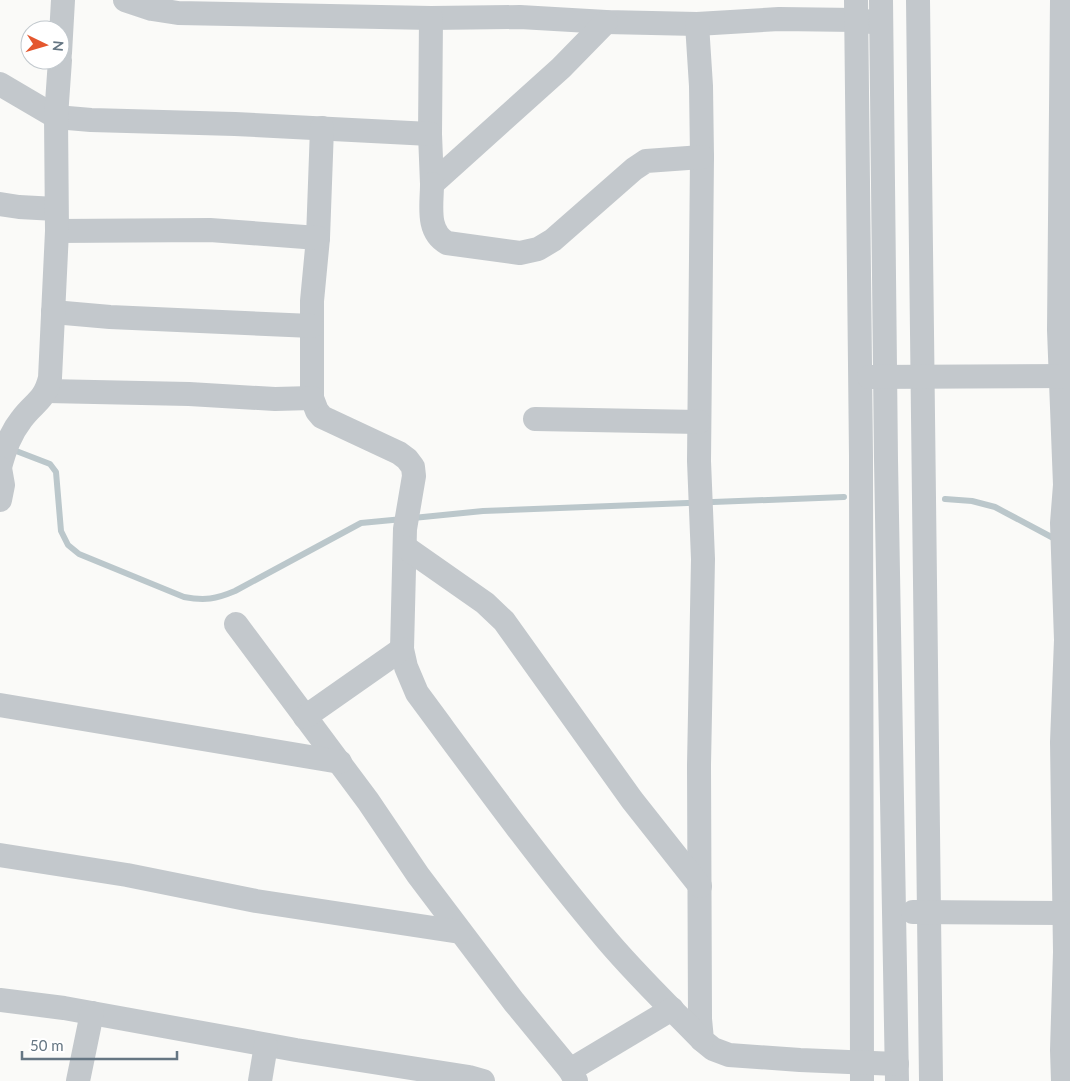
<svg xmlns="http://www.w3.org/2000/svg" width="1070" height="1081" viewBox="0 0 1070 1081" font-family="Lato,sans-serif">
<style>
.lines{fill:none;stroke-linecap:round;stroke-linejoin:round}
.stream{stroke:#bbc7cb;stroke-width:6}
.minor{stroke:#c3c8cc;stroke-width:24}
</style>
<rect width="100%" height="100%" fill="#fafaf8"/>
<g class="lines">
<!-- stream -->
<g class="stream">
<path d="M 11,449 L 50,464 L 56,472 L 61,531 L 68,545 L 79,554 L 184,597 C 205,601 216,599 235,591 L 361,523 L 403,519"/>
<polyline points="945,499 972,501 995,507 1057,540"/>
<polyline points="413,518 483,511 844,497"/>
</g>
<!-- minor -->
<g class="minor">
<polyline points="125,0 152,9 178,13 431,18 520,17 606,22 697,24 779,19 856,20 872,22"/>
<polyline points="856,0 861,456 862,1081"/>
<polyline points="881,0 886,460 897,1081"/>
<polyline points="918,0 931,1081"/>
<polyline points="1062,0 1059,330 1065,485 1062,523 1066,640 1062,742 1065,952 1062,1050 1063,1081"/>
<polyline points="431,18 430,134 432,184 561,68 606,22"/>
<polyline points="697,24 701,86 702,157 699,461 703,559 699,765 700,1019 702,1040 713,1049 729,1055 800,1060 897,1064"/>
<polyline points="60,53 63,0"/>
<polyline points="0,84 56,117 91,120 235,124 430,134"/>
<path d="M 322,128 L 318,238 L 312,301 L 312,398 L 317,411 L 322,417 L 399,453 L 407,459 L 413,467 L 414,476 L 405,529 L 402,649 L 406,667 L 417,693 C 477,774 536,856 601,933 C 632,971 668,1005 702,1040"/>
<path d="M 432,184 C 432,205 426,231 447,243 L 520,253 L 538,249 L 553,240 L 634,169 L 646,161 L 702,157"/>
<polyline points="0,204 19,207 56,209"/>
<polyline points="57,231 210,230 318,238"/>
<polyline points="53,312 110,317 312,326"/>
<polyline points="869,377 1070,376"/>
<polyline points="47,391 189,394 275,399 312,398"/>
<polyline points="535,419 699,422"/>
<path d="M 0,467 C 5,449 10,434 21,420 C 34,402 44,402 50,378 L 57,231 L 56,117 L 60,60"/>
<polyline points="0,468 3,485 0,500"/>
<polyline points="405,547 485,603 504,621 632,800 700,886"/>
<polyline points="236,624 368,801 418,875 514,1002 570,1070 576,1081"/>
<polyline points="0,705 340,762"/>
<polyline points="305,717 402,649"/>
<polyline points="0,855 127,875 256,901 460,932"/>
<polyline points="913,912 1063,913"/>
<polyline points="0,1000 64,1008 296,1050 469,1077 483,1081"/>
<polyline points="570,1070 672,1009"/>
<polyline points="78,1081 92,1013"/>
<polyline points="260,1081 266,1045"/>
</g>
</g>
<!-- north arrow -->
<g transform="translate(45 45) rotate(95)"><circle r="24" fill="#ffffff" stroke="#c1c8cd"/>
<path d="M0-4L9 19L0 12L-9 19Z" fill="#e4572e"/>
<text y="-8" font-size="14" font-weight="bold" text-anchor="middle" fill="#657683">N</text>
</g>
<!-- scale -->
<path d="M22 1051v8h155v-8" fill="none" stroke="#657683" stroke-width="2.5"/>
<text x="30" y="1051" font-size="15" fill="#657683" stroke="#ffffff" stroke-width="4" paint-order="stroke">50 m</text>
</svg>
